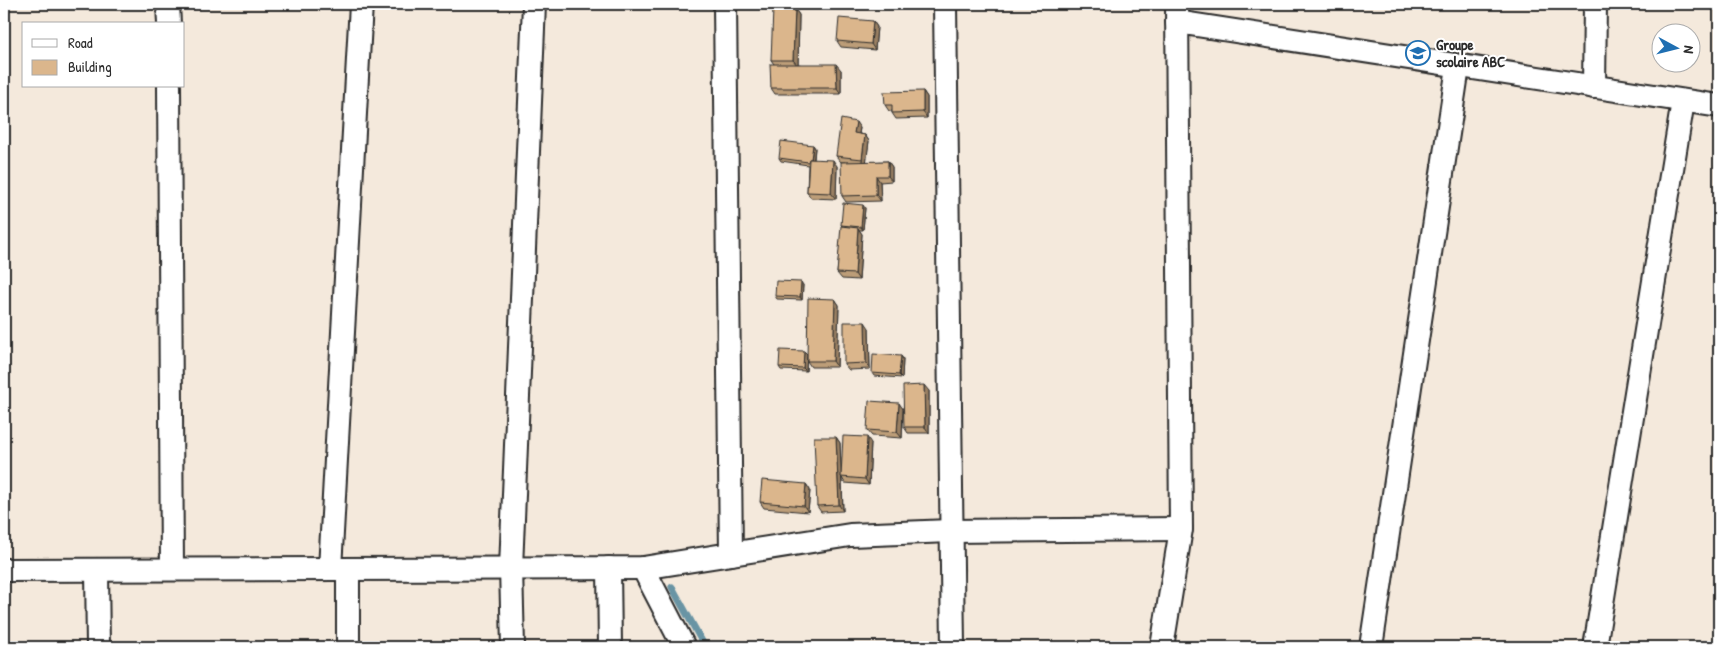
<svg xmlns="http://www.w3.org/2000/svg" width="1723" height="651" viewBox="0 0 1723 651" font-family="'Patrick Hand',sans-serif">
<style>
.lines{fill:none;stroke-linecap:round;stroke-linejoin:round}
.stream{stroke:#6994a4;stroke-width:7}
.street-casing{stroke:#2b2b2b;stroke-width:26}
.street{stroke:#fff;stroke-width:22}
.wall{fill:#bc9d78;stroke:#2b2b2b}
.shaded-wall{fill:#997f62;stroke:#2b2b2b}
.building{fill:#dbb68c;stroke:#2b2b2b}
.labels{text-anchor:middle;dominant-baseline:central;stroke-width:4;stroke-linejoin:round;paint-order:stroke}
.poi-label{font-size:15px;font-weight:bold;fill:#2b2b2b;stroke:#fff;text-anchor:start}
</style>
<rect width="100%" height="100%" fill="#f4e9dc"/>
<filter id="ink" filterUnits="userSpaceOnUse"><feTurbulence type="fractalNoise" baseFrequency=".02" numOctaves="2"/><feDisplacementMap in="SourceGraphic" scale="10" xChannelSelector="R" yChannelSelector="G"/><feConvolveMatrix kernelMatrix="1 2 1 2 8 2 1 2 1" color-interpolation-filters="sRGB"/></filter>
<g filter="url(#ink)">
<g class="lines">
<!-- stream -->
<polyline class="stream" points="672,587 705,647"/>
<defs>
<g id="street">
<polyline points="168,4 169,24"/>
<polyline points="725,4 731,554"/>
<polyline points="945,4 953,647"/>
<polyline points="1177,22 1719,106"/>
<polyline points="169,86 172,569"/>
<polyline points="1594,87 1595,4"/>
<polyline points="609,568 610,647"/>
<polyline points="643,568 684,647"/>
<polyline points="330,569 361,4"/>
<polyline points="348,569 348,647"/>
<polyline points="4,570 643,568 850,535 950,531 1181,529"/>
<polyline points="97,570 98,647"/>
<polyline points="513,647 511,568 534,4"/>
<polyline points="1162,647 1181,529 1177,4"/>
<polyline points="1371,647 1458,67"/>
<polyline points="1595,647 1683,101"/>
</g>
</defs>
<!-- street casing -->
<use href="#street" class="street-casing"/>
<!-- street -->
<use href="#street" class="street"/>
</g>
<!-- wall -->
<g class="wall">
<polygon points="795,9 799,15 798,64 841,70 841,94 775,94 771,88 774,64 771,60"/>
<polygon points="873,21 877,27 875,50 841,47 837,41"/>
<polygon points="923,91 927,97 927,118 896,119 892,113 892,111 889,111 885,105"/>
<polygon points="860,128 859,134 865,135 869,141 866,162 888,161 892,167 892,181 880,182 881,201 846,202 842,196 845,162 841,162 836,156"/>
<polygon points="813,145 815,148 814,160 837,166 836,199 811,198 807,192 808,165 781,161 779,158"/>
<polygon points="865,208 863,230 859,230 862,234 859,280 842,279 837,273 842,226 841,225"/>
<polygon points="803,285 802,300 777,299 775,296"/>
<polygon points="835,299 839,305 837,367 811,367 807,361"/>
<polygon points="869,328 870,369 849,370 844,364"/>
<polygon points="804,351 807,354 806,371 781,370 779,367"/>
<polygon points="901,356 903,359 902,378 874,376 872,373"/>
<polygon points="929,391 929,433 908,433 904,427"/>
<polygon points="903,409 902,438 872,436 867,430"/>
<polygon points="836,437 840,443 841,469 871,443 869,485 845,483 842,478 843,511 821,512 817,506"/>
<polygon points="806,484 810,490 808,512 764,508 760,502"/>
</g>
<!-- shaded-wall -->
<g class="shaded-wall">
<polygon points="795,9 799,15 798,66 793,60"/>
<polygon points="873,21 877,27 875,50 871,44"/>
<polygon points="836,64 841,70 841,94 837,88"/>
<polygon points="923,91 927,97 927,118 923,112"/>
<polygon points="856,122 860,128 858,139 854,133"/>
<polygon points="865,135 869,141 866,165 862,159"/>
<polygon points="813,145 815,148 813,165 811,162"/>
<polygon points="833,160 837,166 836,199 831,193"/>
<polygon points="888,161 892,167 892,181 888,176"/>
<polygon points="876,176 880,182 881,201 876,195"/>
<polygon points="863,205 865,208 863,230 861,227"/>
<polygon points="858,228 862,234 859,280 855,274"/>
<polygon points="801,282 803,285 802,300 800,297"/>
<polygon points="835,299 839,305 837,367 833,361"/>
<polygon points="865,322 869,328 870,369 866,363"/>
<polygon points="804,351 807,354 806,371 803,368"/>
<polygon points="901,356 903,359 902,378 899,375"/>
<polygon points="924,385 929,391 929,433 925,427"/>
<polygon points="899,403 903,409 902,438 897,432"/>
<polygon points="836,437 840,443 843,511 839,505"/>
<polygon points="867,437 871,443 869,485 865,479"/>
<polygon points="806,484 810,490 808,512 804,506"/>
</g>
<!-- building -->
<g class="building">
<polygon points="773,9 795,9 793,60 771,60"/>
<polygon points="839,18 873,21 871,44 837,41"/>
<polygon points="770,64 836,64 837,88 771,88"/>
<polygon points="923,91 923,112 892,113 892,105 885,105 884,92"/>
<polygon points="841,119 856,122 854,133 865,135 862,159 836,156"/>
<polygon points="781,141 813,145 811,159 809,159 808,162 779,158"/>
<polygon points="809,159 833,160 831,193 807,192"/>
<polygon points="888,161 888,176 876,176 876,195 842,196 841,162"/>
<polygon points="843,203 863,205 861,227 841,225"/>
<polygon points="841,226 858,228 855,274 837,273"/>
<polygon points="776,281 801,282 800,297 775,296"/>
<polygon points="808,298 835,299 833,361 807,361"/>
<polygon points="844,322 865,322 866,363 844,364"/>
<polygon points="780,350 804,351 803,368 779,367"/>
<polygon points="873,354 901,356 899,375 872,373"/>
<polygon points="924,385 925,427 904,427 903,386"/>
<polygon points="869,401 899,403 897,432 867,430"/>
<polygon points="843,436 867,437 865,479 841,477"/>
<polygon points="814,437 836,437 839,505 817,506"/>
<polygon points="762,480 806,484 804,506 760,502"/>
</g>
</g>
<!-- icons -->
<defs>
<symbol id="school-ring" viewBox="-11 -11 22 22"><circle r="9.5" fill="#fff" stroke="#1f6fb2" stroke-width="1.5"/><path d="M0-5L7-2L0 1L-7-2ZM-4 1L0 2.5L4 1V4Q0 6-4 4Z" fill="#1f6fb2"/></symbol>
</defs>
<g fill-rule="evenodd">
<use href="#school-ring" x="1404" y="39" width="28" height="28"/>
</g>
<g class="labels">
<!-- poi labels -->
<g class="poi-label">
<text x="1436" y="44">Groupe<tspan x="1436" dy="17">scolaire ABC</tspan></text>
</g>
</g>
<!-- margin -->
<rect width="1723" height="651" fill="none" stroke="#fff" stroke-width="20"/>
<rect x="10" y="10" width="1703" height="631" fill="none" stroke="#2b2b2b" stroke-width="2" filter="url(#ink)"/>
<!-- legend -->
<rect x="22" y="22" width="162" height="65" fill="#ffffff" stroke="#aaaaaa"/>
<rect x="32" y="39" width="25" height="8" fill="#ffffff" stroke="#aaaaaa"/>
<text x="68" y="48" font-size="15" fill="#2b2b2b">Road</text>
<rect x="32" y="60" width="25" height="15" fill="#dbb68c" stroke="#aaaaaa"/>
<text x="68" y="72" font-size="15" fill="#2b2b2b">Building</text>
<!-- north arrow -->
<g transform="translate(1676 48) rotate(97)"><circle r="24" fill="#ffffff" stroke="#aaaaaa"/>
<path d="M0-4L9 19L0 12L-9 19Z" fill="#1f6fb2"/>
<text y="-8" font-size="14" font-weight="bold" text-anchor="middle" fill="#2b2b2b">N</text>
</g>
</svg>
